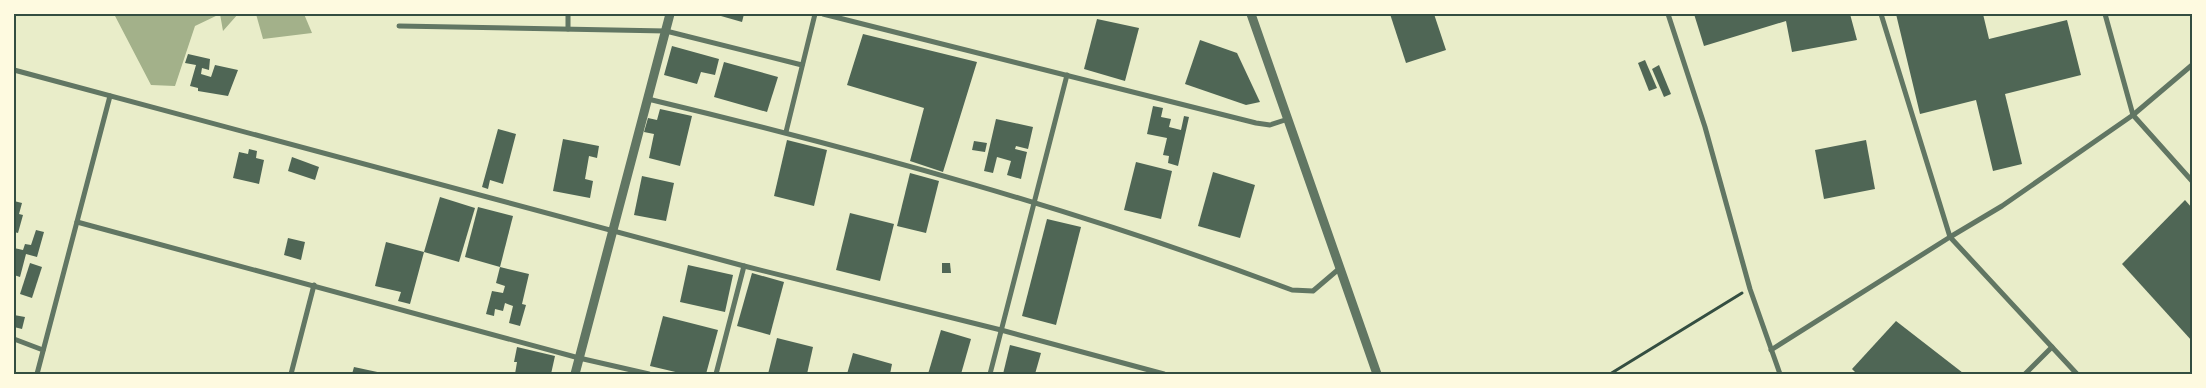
<svg xmlns="http://www.w3.org/2000/svg" width="2206" height="388" viewBox="0 0 2206 388" font-family="'Open Sans',sans-serif">
<style>
.water{fill:#a3b18a}
.building{fill:#4f6655}
.lines{fill:none;stroke-linecap:round;stroke-linejoin:round}
.path{stroke:#344e41;stroke-width:3}
.minor{stroke:#617663;stroke-width:5}
.tertiary{stroke:#617663;stroke-width:9}
.neatline{fill:none;stroke:#344e41;stroke-width:2}
</style>
<rect width="100%" height="100%" fill="#e9edc9"/>
<!-- water -->
<g class="water">
<polygon points="114,14 238,14 223,31 220,14 195,26 175,86 151,85"/>
<polygon points="256,14 304,14 312,33 263,39"/>
</g>
<!-- building -->
<g class="building">
<polygon points="721,14 744,14 742,22 721,16"/>
<polygon points="1390,14 1434,14 1446,50 1406,63"/>
<polygon points="1694,14 1850,14 1857,40 1792,52 1786,21 1704,46"/>
<polygon points="1896,14 1983,14 1989,39 2067,20 2081,75 2005,94 2022,164 1993,171 1976,100 1920,114"/>
<polygon points="1097,19 1139,28 1125,81 1084,69"/>
<polygon points="863,34 977,62 943,172 910,161 924,108 847,85"/>
<polygon points="1200,40 1237,53 1260,102 1246,105 1185,84"/>
<polygon points="672,46 719,59 715,75 701,72 697,84 664,75"/>
<polygon points="188,54 210,59 209,70 202,68 201,74 211,77 215,65 238,70 228,96 198,91 198,88 190,86 196,65 185,63"/>
<polygon points="1645,60 1657,88 1649,91 1638,63"/>
<polygon points="724,62 778,77 767,112 714,97"/>
<polygon points="1659,65 1671,94 1664,97 1652,69"/>
<polygon points="1153,106 1163,108 1161,117 1171,119 1169,127 1181,130 1184,116 1189,117 1178,166 1168,163 1169,156 1163,155 1167,138 1147,134"/>
<polygon points="660,109 692,116 680,166 649,158 654,134 644,132 648,118 657,120"/>
<polygon points="996,119 1033,127 1028,149 1016,146 1015,149 1027,152 1021,179 1007,175 1011,161 997,157 993,173 984,171"/>
<polygon points="498,129 516,134 503,184 490,180 488,189 482,187"/>
<polygon points="563,139 599,146 597,158 589,156 585,179 593,181 590,198 553,191"/>
<polygon points="787,140 827,150 814,206 774,196"/>
<polygon points="1866,140 1875,189 1824,199 1815,150"/>
<polygon points="974,141 987,143 985,152 972,150"/>
<polygon points="249,149 257,151 256,158 264,160 259,184 233,178 239,152 248,154"/>
<polygon points="292,157 319,167 315,180 288,171"/>
<polygon points="1136,162 1172,171 1161,219 1124,210"/>
<polygon points="1213,172 1255,185 1240,238 1198,226"/>
<polygon points="910,173 939,181 926,233 897,226"/>
<polygon points="642,176 674,183 666,221 634,215"/>
<polygon points="440,197 475,208 459,262 424,252"/>
<polygon points="2185,200 2192,208 2192,341 2122,264"/>
<polygon points="14,201 22,203 19,214 23,215 18,233 14,232"/>
<polygon points="478,207 513,216 500,267 465,257"/>
<polygon points="850,213 894,224 880,281 836,270"/>
<polygon points="1047,219 1081,227 1056,325 1022,316"/>
<polygon points="36,230 44,232 37,257 26,254 20,277 14,275 14,248 23,250 25,244 31,245"/>
<polygon points="288,238 305,242 301,260 284,255"/>
<polygon points="386,242 424,252 410,304 398,301 401,292 375,286"/>
<polygon points="30,263 42,267 32,298 20,294"/>
<polygon points="942,263 950,263 951,273 942,273"/>
<polygon points="688,265 733,275 725,312 680,302"/>
<polygon points="500,267 529,274 522,304 526,305 520,326 509,323 513,306 505,303 503,311 495,309 494,316 486,314 492,291 503,293 505,286 496,283"/>
<polygon points="752,273 784,282 770,335 737,326"/>
<polygon points="14,315 25,317 22,329 14,327"/>
<polygon points="663,316 718,330 706,374 684,374 650,366"/>
<polygon points="1896,321 1963,373 1857,374 1852,369"/>
<polygon points="941,330 971,339 961,374 928,374"/>
<polygon points="777,338 813,347 807,374 768,374"/>
<polygon points="1010,345 1041,353 1035,374 1003,374"/>
<polygon points="517,347 555,356 551,374 515,374 517,362 514,362"/>
<polygon points="853,353 892,364 890,374 847,374"/>
<polygon points="354,367 382,373 382,374 352,374"/>
</g>
<g class="lines">
<!-- path -->
<polyline class="path" points="1610,374 1742,293"/>
<!-- minor -->
<g class="minor">
<polyline points="823,14 1256,123 1270,125 1288,119"/>
<polyline points="1668,14 1705,127 1750,289 1780,374"/>
<polyline points="1881,14 1950,237 2077,374"/>
<polyline points="2105,14 2133,115 2192,181"/>
<polyline points="399,26 666,31 802,65"/>
<polyline points="568,29 568,14"/>
<polyline points="14,70 744,266 1001,330 1164,374"/>
<path d="M 648,99 C 865,151 1082,211 1292,290 L 1313,291 L 1340,268"/>
<polyline points="786,132 815,14"/>
<polyline points="77,222 579,358 649,374"/>
<polyline points="14,339 43,350"/>
<polyline points="1771,350 1950,237 2002,206 2133,115 2192,65"/>
<polyline points="37,374 110,96"/>
<polyline points="291,374 314,285"/>
<polyline points="716,374 744,266"/>
<polyline points="990,374 1067,75"/>
<polyline points="2025,374 2052,347"/>
</g>
<!-- tertiary -->
<g class="tertiary">
<polyline points="1251,14 1377,374"/>
<polyline points="575,374 670,14"/>
</g>
</g>
<!-- border -->
<rect width="2206" height="388" fill="none" stroke="#fefae0" stroke-width="30"/>
<rect x="15" y="15" width="2176" height="358" class="neatline"/>
</svg>
